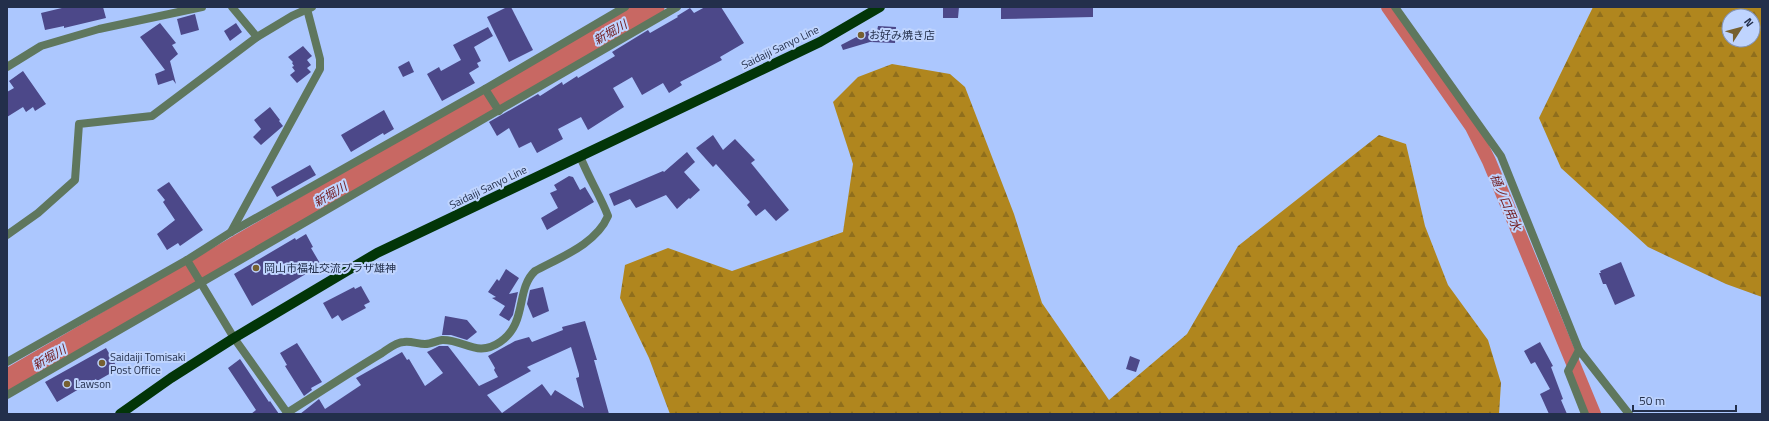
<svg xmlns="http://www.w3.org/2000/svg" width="1769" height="421" viewBox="0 0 1769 421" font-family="'Titillium Web','Noto Sans JP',sans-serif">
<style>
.forest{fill:url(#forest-firs);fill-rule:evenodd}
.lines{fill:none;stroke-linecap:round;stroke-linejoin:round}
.canal{stroke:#c86863;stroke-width:14}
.river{stroke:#c86863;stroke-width:25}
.building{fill:#4c4889;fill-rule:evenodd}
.minor{stroke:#5f775e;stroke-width:8}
.primary{stroke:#023508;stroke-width:10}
.poi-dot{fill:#766030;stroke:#bfd4fe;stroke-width:1.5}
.labels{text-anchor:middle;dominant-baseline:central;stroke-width:4;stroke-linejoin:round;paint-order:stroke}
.poi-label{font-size:11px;fill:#232f4b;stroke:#bfd4fe;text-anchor:start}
.street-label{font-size:11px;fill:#232f4b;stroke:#bfd4fe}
.water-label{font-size:12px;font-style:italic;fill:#70181a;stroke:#bfd4fe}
</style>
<defs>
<pattern id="forest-firs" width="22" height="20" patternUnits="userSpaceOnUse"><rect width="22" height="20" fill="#b0861e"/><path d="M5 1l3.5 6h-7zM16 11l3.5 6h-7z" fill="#8f6e1c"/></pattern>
</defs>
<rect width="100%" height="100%" fill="#acc7fe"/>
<!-- forest -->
<g class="forest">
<path d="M 1593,7 L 1762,7 L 1762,297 L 1726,284 L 1648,247 L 1561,168 L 1539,118 ZM 1729,16 L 1753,16 L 1753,40 L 1729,40 Z"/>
<polygon points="892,64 950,74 965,87 1014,214 1042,303 1109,400 1187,334 1238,246 1379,135 1406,144 1425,226 1448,285 1488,340 1501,383 1499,414 670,414 649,358 620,298 625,265 668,248 732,271 843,232 853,164 833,102 858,77"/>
</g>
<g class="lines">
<!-- canal -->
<polyline class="canal" points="1388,7 1472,127 1489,161 1594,414"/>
<!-- river -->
<polyline class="river" points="7,382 652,7"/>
</g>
<!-- building -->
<g class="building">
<polygon points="66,7 103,7 106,18 64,28 64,26 45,30 41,13"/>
<polygon points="507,7 511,7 533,50 509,62 487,17"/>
<polygon points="705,7 721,7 744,43 720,57 722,60 680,82 682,85 669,93 663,83 642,95 632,77 613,88 624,107 588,130 581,117 558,129 563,139 537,153 531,142 519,148 509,128 497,136 489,122 538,94 540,96 562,82 563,85 577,76 578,78 615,56 612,52 648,30 650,33 678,17 677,16 690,8 694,13"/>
<polygon points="943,7 959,7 958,18 943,18"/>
<polygon points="1001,7 1093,7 1093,17 1001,19"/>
<polygon points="195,14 199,30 181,35 177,19"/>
<polygon points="160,23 176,43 172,45 178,54 170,61 176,84 173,80 158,85 155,74 165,70 140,37"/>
<polygon points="236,23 242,32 230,41 224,31"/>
<polygon points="878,26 896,27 895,43 870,42 843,50 841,45 870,30 877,31"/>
<polygon points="488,27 493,36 474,47 481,61 477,63 479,67 469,73 475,83 442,101 427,74 439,67 441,71 461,60 453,45"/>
<polygon points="303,46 312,56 307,60 311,65 307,68 311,72 297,83 290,75 295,71 292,67 294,66 292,63 293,62 288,57"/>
<polygon points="409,61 414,72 403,77 398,67"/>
<polygon points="23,71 46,104 35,111 33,107 26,112 23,107 7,117 7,92 14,88 9,81"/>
<polygon points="270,107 280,120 279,121 283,126 261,145 253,137 261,129 254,120"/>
<polygon points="384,110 394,129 384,135 383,133 351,152 341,135"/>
<polygon points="713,135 723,150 735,139 755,160 751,163 789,210 776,221 765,209 756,216 747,205 750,202 716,164 713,167 696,148"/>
<polygon points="687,152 695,162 684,172 700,190 690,199 689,198 677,209 666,195 636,208 630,199 614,206 609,194 663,171 664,172"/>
<polygon points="310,165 316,175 277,197 271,187"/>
<polygon points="569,176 573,177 580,190 585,187 594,202 547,230 541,218 558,208 550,193 557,190 554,185"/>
<polygon points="169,182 203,230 180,246 178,243 167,250 157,234 175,220 163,202 165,200 157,190"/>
<polygon points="306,234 313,247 311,248 321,265 252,306 234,274 295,238 296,240"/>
<polygon points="1621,262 1635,296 1615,305 1606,284 1603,284 1599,273 1601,273 1600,271"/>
<polygon points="506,269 519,278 509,294 518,292 513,315 509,321 499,315 505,306 492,298 496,297 488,292 497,279 499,281"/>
<polygon points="361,286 370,302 364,305 366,308 342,321 338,315 332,319 323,303 354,287 355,289"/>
<polygon points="543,287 549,311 533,318 527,304 530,290"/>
<polygon points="445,316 467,320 477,332 467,340 451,335 442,335"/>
<path d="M 585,321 L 597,360 L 594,360 L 609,414 L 300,414 L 319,399 L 325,409 L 361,385 L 356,378 L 402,352 L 407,360 L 409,359 L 425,386 L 443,373 L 427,352 L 439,346 L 448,346 L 479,386 L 498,377 L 494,370 L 495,368 L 488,356 L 515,341 L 529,337 L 532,342 L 563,330 L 562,327 ZM 571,347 L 579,374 L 579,377 L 576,378 L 584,408 L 555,390 L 551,396 L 542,384 L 502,413 L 487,395 L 531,371 L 527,367 Z"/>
<polygon points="1540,342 1553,366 1551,367 1563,399 1561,400 1567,414 1549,414 1540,394 1550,389 1535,362 1531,364 1524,351"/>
<polygon points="297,343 322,382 311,388 312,390 304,396 285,366 287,365 280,353"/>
<polygon points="106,348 118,369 97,381 96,379 57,402 45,382"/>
<polygon points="1130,356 1140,360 1136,372 1126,369"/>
<polygon points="240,359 269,402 270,401 279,414 251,414 256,410 228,368"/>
</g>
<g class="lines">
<!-- minor -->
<g class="minor">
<polyline points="232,7 257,37"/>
<polyline points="1395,7 1501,156 1579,350 1568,371 1585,414"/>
<polyline points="7,67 41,46 99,29 202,7"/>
<polyline points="485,89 499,111"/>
<polyline points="231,232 320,69 320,59 307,9"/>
<polyline points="7,235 38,213 75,180 79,124 152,116 257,37 292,16 312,7"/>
<polyline points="187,260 234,338 288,414"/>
<polyline points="1579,350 1629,414"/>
<polyline points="7,362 187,260 231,232 485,89 625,7"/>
<polyline points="7,395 677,7"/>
<path d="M 287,413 C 319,393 350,372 382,353 C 388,349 396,342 404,342 C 411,341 418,344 425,344 C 431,344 436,341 442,340 C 464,339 477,358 500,342 C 528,323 515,290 535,271 C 561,257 596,244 608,216 C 600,195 588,177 580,156"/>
</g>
<!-- primary -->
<polyline class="primary" points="120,414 171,378 234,338 377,253 820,42 880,7"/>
</g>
<!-- markers -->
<g class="poi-dot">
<circle cx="861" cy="35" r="4"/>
<circle cx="256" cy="268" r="4"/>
<circle cx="102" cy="363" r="4"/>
<circle cx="67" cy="384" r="4"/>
</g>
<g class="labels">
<!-- poi labels -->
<g class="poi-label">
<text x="869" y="35">お好み焼き店</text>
<text x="264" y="268">岡山市福祉交流プラザ雄神</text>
<text x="110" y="357">Saidaiji Tomisaki<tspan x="110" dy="13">Post Office</tspan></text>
<text x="75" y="384">Lawson</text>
</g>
<!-- street labels -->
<g class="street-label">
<text transform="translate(780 47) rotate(-26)">Saidaiji Sanyo Line</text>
<text transform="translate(488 187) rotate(-26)">Saidaiji Sanyo Line</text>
</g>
<!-- water labels -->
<g class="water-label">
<text transform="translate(610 32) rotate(-30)">新堀川</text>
<text transform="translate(330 194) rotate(-30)">新堀川</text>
<text transform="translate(1506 202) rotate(67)">樋ノ口用水</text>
<text transform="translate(49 357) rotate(-30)">新堀川</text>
</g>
</g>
<!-- border -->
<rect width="1769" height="421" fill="none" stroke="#232f4b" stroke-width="16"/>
<!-- north arrow -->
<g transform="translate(1741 28) rotate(54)"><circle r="19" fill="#bfd4fe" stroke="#8192b6"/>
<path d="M0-3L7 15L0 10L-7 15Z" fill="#766030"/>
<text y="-6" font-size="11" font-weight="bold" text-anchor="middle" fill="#232f4b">N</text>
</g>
<!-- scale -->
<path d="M1633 405v6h103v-6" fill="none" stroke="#232f4b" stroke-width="2"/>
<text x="1639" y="405" font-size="12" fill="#232f4b" stroke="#bfd4fe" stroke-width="3" paint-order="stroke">50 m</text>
</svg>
